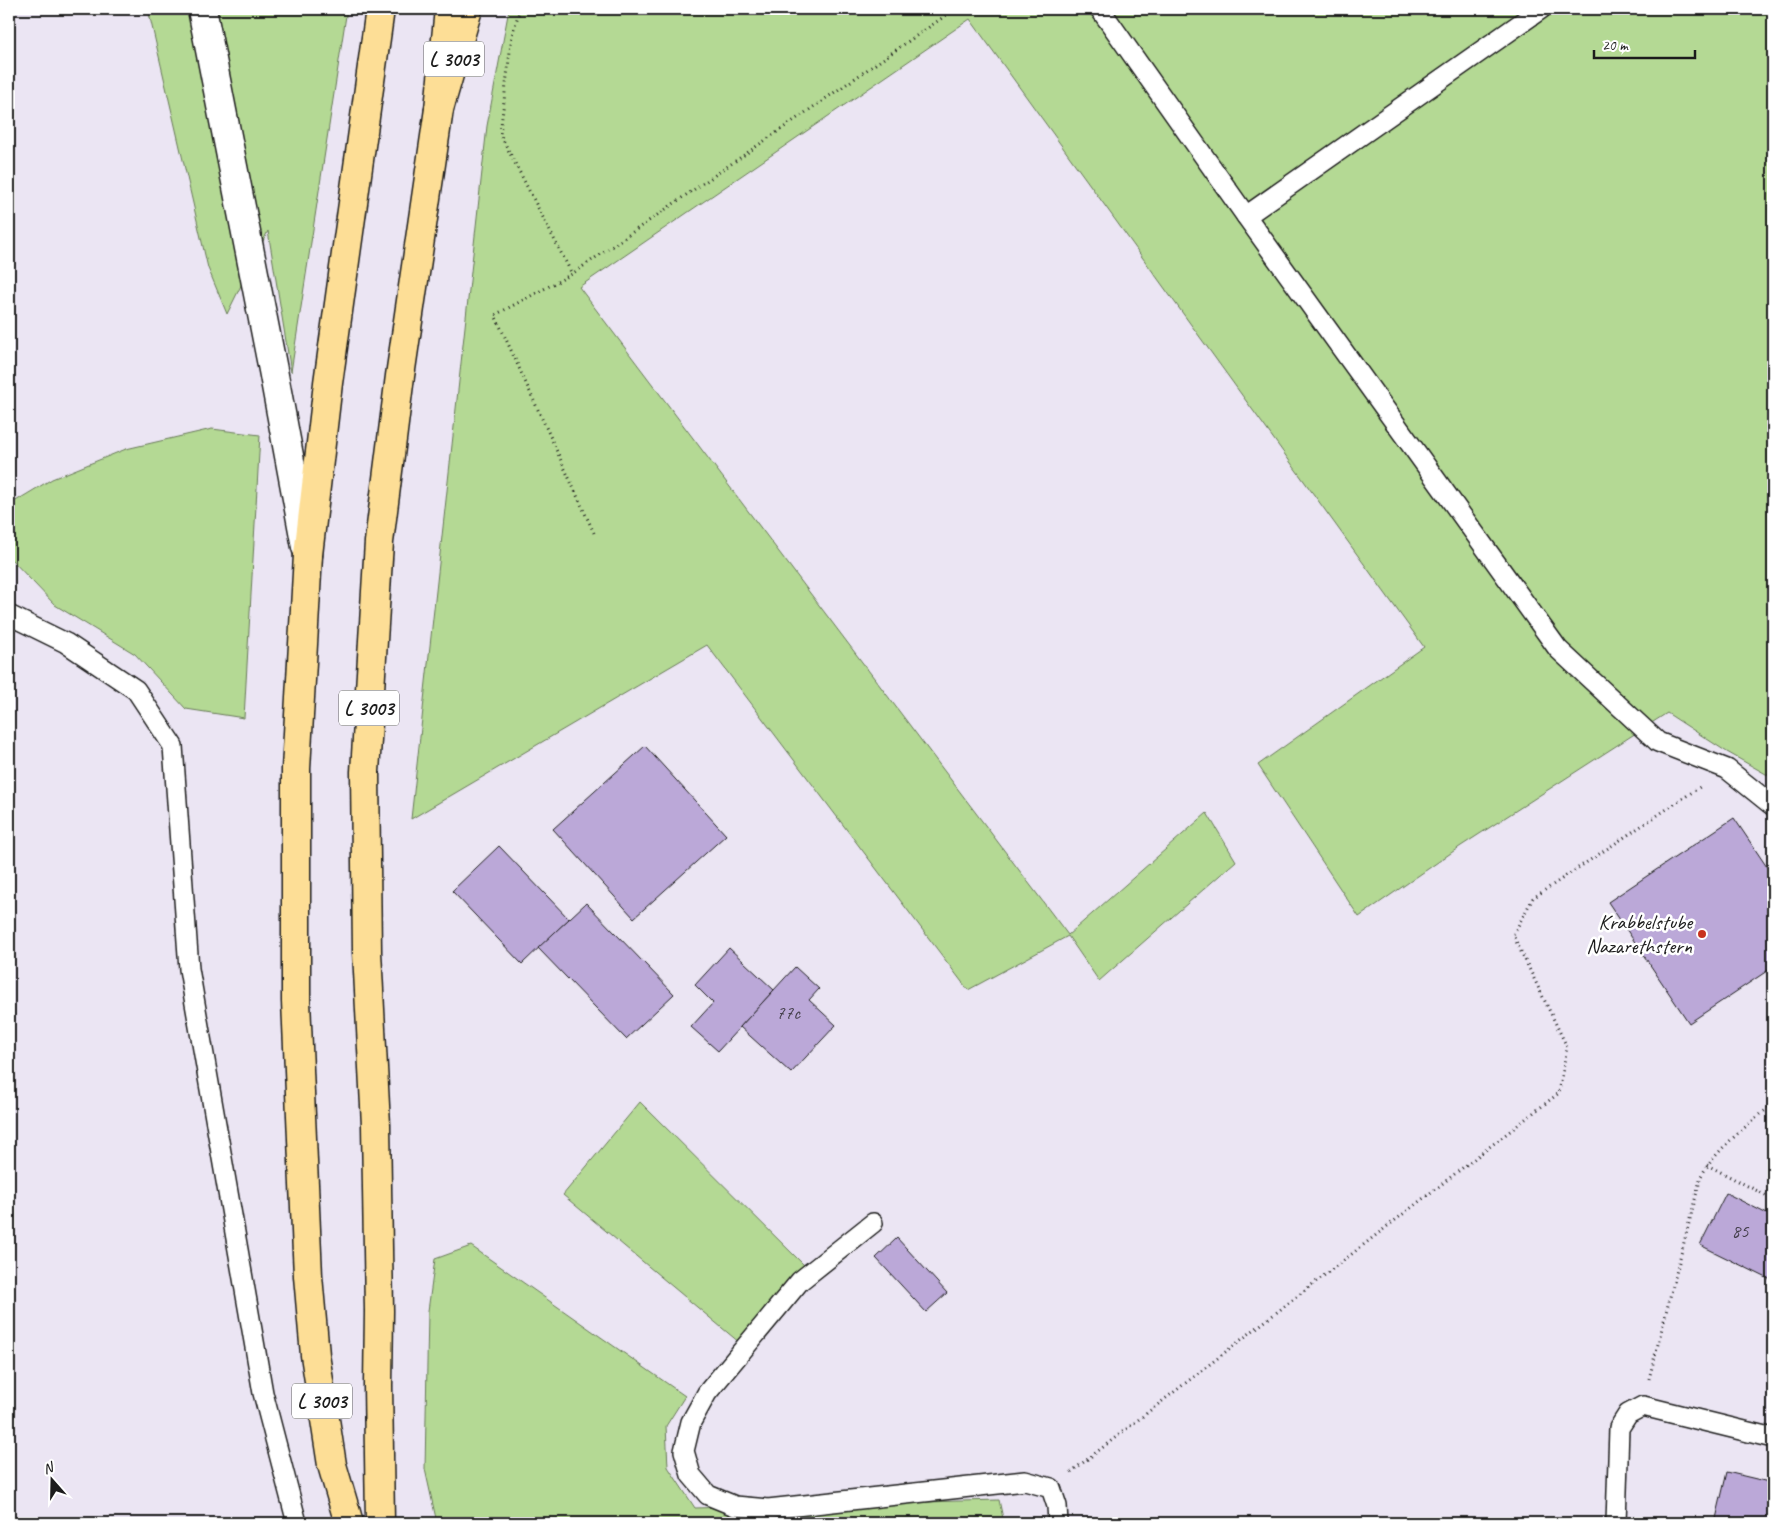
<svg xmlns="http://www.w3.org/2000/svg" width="1782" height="1532" viewBox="0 0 1782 1532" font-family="Caveat,sans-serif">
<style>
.green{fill:#b4d994;stroke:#687a58}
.building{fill:#bba8d8;stroke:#1c1c1c}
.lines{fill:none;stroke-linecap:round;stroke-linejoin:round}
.service-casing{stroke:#1c1c1c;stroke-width:22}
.secondary-casing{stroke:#1c1c1c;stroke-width:31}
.primary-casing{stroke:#1c1c1c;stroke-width:31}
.motorway-casing{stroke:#1c1c1c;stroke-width:31}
.path{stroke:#1c1c1c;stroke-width:3;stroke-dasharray:1 4;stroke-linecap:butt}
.service{stroke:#fff;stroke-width:19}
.secondary{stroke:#fff;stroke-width:28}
.primary{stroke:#fdde96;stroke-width:28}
.motorway{stroke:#fdde96;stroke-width:28}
.poi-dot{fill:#c8321e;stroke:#fff;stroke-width:2}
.labels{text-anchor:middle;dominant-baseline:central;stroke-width:5;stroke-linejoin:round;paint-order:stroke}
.number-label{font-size:19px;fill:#443f4b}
.shield{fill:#fff;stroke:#606060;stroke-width:1}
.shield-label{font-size:20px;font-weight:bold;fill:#1c1c1c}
.poi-label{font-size:21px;fill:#1c1c1c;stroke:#fff;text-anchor:end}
</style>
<rect width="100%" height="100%" fill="#ebe5f3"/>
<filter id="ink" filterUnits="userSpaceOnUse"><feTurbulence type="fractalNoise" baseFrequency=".02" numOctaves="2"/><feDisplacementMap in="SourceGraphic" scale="10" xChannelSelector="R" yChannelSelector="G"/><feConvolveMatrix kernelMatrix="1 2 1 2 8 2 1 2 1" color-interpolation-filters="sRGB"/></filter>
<g filter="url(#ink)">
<!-- green -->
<g class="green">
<polygon points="148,9 347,9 291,372 268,231 227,314 208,268"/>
<polygon points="509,9 1773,9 1773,778 1727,752 1667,713 1461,846 1359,917 1258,765 1424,647 970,19 579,287 1068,935 1207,813 1236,861 1099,981 1068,936 968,990 707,645 411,819 487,126"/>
<polygon points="212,429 260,435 244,718 186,709 135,654 55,605 9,557 9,505 52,479 126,449"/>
<polygon points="640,1102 814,1275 746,1348 563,1195"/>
<polygon points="471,1246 685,1396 666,1426 668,1467 695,1508 999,1500 1004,1523 437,1523 425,1469 428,1311 435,1259"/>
</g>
<!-- building -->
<g class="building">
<polygon points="645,746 726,835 634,918 553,829"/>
<polygon points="1734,818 1773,876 1773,967 1689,1023 1608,902"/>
<polygon points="499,846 569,919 522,964 452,891"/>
<polygon points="586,903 674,994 626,1039 538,948"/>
<polygon points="729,948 774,990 718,1051 691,1027 713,1003 695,985"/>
<polygon points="795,967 819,989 809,1000 836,1025 791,1073 740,1027"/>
<polygon points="1726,1193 1773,1217 1773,1281 1700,1245"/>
<polygon points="897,1238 947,1293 926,1312 876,1258"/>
<polygon points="1727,1472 1773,1483 1773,1523 1715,1523"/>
</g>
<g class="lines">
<defs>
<g id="service">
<polyline points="1100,9 1246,216 1558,649 1658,742 1727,769 1773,806"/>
<polyline points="1246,216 1541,9"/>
<polyline points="9,615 66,643 136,690 173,746 189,969 263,1393 297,1523"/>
<polyline points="873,1223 800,1281 707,1393 691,1422 684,1451 691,1475 708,1495 735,1506 768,1509 1025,1481 1051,1488 1057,1506 1058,1523"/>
<polyline points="1616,1523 1619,1428 1628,1414 1643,1406 1773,1438"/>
</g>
<polyline id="secondary" points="202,9 273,370 306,547"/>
<g id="primary">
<polyline points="308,555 296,769 296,1001 308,1276 315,1355 332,1465 349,1523"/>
<polyline points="380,1523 378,1385 379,1311 376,1125 367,952 365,772 379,542 400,376 439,109 468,9"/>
</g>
<g id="motorway">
<polyline points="439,109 449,9"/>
<polyline points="308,555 328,383 380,9"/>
</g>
</defs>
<!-- service casing -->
<use href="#service" class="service-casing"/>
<!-- secondary casing -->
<use href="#secondary" class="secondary-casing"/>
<!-- primary casing -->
<use href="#primary" class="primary-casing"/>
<!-- motorway casing -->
<use href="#motorway" class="motorway-casing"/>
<!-- path -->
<g class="path">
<polyline points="520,9 512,35 500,134 572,274"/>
<polyline points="594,533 495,315 572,274 955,9"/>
<polyline points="1707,1165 1773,1199"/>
<path d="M 1649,1379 L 1701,1176 C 1718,1147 1748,1125 1773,1104"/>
<polyline points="1071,1472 1559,1093 1567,1047 1513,935 1533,898 1700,787"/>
</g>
<!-- service -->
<use href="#service" class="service"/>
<!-- secondary -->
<use href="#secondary" class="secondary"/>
<!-- primary -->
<use href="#primary" class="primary"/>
<!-- motorway -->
<use href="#motorway" class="motorway"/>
</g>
</g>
<!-- markers -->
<circle class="poi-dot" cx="1702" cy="934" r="5"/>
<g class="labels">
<!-- number labels -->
<g class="number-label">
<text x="788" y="1013">77c</text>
<text x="1740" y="1231">85</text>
</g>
<!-- shield labels -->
<g class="shield">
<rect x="424" y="41.5" width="60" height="35" rx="4"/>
<rect x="339" y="690.5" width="60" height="35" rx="4"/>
<rect x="292" y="1383.5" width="60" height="35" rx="4"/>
</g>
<g class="shield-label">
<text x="454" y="59">L 3003</text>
<text x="369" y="708">L 3003</text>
<text x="322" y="1401">L 3003</text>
</g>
<!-- poi labels -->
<g class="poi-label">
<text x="1692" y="922">Krabbelstube<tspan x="1692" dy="24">Nazarethstern</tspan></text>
</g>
</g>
<!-- margin -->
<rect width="1782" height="1532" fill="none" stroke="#fff" stroke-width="30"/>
<rect x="15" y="15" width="1752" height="1502" fill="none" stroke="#1c1c1c" stroke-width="2" filter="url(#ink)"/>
<!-- north arrow -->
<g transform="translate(52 1480) rotate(340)" stroke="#ffffff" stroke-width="4" paint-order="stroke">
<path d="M0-4L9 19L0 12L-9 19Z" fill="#1c1c1c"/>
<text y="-8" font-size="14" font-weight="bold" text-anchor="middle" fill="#1c1c1c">N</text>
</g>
<!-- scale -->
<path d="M1594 50v8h101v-8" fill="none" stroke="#1c1c1c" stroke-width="2.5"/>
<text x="1602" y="50" font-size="15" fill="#1c1c1c" stroke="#ffffff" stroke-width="4" paint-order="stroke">20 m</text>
</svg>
